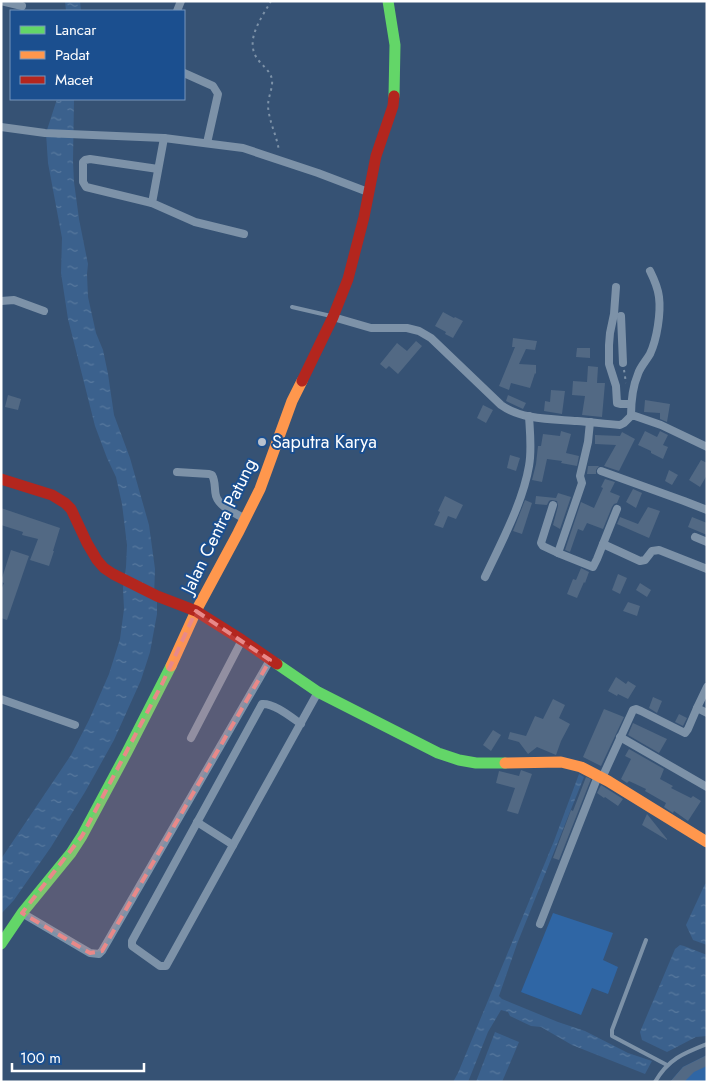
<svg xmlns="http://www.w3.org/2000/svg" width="708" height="1083" viewBox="0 0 708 1083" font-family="Jost,sans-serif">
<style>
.green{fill:#2f66a5}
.water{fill:url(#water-ripples)}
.building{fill:#526984}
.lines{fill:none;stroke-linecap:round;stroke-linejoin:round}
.path{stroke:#7d92a8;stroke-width:2;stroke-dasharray:2.5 4;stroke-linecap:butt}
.lane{stroke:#7d92a8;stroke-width:4}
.street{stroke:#7d92a8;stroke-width:8}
.fast{stroke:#63d668;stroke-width:11}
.slow{stroke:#ff974d;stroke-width:11}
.jam{stroke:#b3261e;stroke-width:11}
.marked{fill:#e88989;fill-opacity:0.2;stroke:#e88989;stroke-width:4;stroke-dasharray:10 6;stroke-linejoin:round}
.poi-dot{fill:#b9c2ce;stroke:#1b4f8f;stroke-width:2}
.labels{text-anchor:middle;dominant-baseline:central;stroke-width:4;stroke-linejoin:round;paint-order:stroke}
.poi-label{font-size:18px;fill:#fff;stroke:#1b4f8f;text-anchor:start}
.street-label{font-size:18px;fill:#fff;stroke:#1b4f8f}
</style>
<defs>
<pattern id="water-ripples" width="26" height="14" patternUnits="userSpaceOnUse" patternTransform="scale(1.25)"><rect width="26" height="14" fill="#3b618d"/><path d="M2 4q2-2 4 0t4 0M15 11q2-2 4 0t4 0" fill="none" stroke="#58799e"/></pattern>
</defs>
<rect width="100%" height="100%" fill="#365274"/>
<!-- green -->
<g class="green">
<polygon points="553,913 613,933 603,960 618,967 608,994 592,988 581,1015 521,992"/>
<polygon points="707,1055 707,1082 670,1082 683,1067"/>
</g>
<!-- water -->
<g class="water">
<polygon points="65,1 80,1 81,11 66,11"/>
<polygon points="57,99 74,99 73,161 74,182 79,219 88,264 87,274 88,297 96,333 103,350 108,374 114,415 130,458 149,525 155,569 154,597 157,602 157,614 150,652 141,680 114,740 85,792 51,847 14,900 1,914 1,859 71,755 89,720 109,674 120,639 124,609 123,588 126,567 127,545 122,504 116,477 107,458 95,426 68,319 61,273 62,238 48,163 46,133"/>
<polygon points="579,774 584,777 517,944 499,996 502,999 558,1022 585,1031 628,1053 652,1061 645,1074 572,1045 541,1027 531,1026 510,1016 508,1012 501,1010 488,1032 468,1082 453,1082 458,1073 554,841"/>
<polygon points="707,883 707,945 693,940 686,925 705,884"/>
<polygon points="680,945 684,946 707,955 707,1036 696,1037 667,1052 642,1040 640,1032 675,949"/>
<polygon points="495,1032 519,1042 502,1082 476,1082"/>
</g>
<!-- building -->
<g class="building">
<polygon points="443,312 454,318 455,317 463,321 453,338 445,334 446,332 435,326"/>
<polygon points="513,338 537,341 535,350 526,349 519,364 536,365 536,374 535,373 530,388 511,383 509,390 499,386 515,347 512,347"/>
<polygon points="416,341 422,346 398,374 389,366 386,369 380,364 397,343 407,351"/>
<polygon points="577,348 590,348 590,358 576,357"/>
<polygon points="588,366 598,367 597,383 605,383 602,417 582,415 585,396 572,395 573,381 587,382"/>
<polygon points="551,390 565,391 562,414 544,411 545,401 550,402"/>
<polygon points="8,395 21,399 18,410 5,407"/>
<polygon points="508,395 526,403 523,409 506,401"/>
<polygon points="645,400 670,404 667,422 660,419 660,413 644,412"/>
<polygon points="483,405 493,410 486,423 477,418"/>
<polygon points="561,431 571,434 566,453 579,456 577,466 561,463 562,461 547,459 542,482 532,480 536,464 538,446 541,446 543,434 560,436"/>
<polygon points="645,431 657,437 660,431 668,435 663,445 668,447 663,459 651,453 651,451 638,445"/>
<polygon points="622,432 635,439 619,471 604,466 616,445 595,444 595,435 620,436"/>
<polygon points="510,455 520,458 516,471 507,468"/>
<polygon points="701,460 707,463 707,475 700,487 689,480"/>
<polygon points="588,466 599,466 596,470 596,474 587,474"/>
<polygon points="669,470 678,475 672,485 665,481"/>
<polygon points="605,479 615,482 610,492 620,496 617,503 614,504 612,507 603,529 587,523 583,531 578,529 570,552 565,550 581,502 594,508 603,488 601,487"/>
<polygon points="633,489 642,493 636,508 626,502"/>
<polygon points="558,493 571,497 560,529 553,525 558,506 557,501 551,500 549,501 547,505 535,504 536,496 556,498"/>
<polygon points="445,496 463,505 456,519 448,516 443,528 434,525 440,512 438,511"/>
<polygon points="525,500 532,503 522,534 513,531"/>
<polygon points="648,507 660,511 649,538 617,524 620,517 638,524"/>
<polygon points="1,508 60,528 53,551 54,551 49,566 30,560 38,539 22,535 23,532 1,525"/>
<polygon points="692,517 707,523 707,535 688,527"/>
<polygon points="11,550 29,556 7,620 1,618 1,590 4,583 1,582 1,581"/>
<polygon points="581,568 589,572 585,583 584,582 577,598 567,594 573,579 576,580"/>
<polygon points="618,574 627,578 620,594 612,590"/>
<polygon points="640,583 651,590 647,597 636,590"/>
<polygon points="628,602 640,606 637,616 623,611"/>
<polygon points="616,677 626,684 628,681 636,686 628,699 618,694 617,696 608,691"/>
<polygon points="653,697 662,701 657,713 649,708"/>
<polygon points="553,699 565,705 559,718 570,724 561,741 556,755 537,747 528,754 519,742 508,739 510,732 526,736 535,716 543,719"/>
<polygon points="604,709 624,717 601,766 583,757"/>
<polygon points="679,714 687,718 683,726 675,722"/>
<polygon points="633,723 667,739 659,753 628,735"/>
<polygon points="493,730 501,735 491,751 483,745"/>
<polygon points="629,749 664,769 660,779 673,786 671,788 691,798 693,796 701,801 688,821 674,811 673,813 664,807 666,803 645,791 646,789 629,781 627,783 621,779 631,759 625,756"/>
<polygon points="521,770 532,774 518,814 507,811 515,788 496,783 499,771 519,776"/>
<polygon points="586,777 591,779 559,860 553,858 571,810 573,811"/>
<polygon points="601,785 623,799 618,806 605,797 604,798 597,793"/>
<polygon points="647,814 667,839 667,840 642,825"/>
<polygon points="707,1055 707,1066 694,1072 684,1082 670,1082 683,1067"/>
</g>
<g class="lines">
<!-- path -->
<g class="path">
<path d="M 271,1 C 261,19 243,42 259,61 C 264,67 271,72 272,80 C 273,88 268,97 268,106 C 269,122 277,136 279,151"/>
<polyline points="624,370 626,383"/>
</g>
<!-- lane -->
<g class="lane">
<polyline points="292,307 331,316"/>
<polyline points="646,940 612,1030 612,1036 667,1065"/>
<path d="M 655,1082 C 668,1059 684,1053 707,1044"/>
</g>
<!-- street -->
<g class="street">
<polyline points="1,1 22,6"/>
<polyline points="177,11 181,1"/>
<polyline points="184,73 213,86 218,94 207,143"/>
<polyline points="1,127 45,133 164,138 243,148 318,173 368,192"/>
<polyline points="164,138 152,203 195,222 244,234"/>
<polyline points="152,203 86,187 83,182 83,162 85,160 90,159 158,169"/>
<polyline points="616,287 614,314 610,333 609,345 609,364 616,386 617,403 621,404 631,404"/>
<polyline points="1,301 14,300 44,311"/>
<polyline points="621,316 623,363"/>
<path d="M 333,317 L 371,328 L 407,328 L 419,331 L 431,338 L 501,405 C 522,420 552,419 577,421 C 591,422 605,424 620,425 L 624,423 L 631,416 L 635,416 L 661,425 L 707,447"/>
<path d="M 631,416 C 631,402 632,388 638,374 C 640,367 646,361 650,354 C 657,339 661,313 659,297 C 658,288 654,279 650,271"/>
<polyline points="590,422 588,442 580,476 582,483 558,553 593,567 597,559 617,509"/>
<polyline points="601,471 684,501 707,510"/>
<path d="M 177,472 L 209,474 L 212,475 C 216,482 214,489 216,496 C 220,508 236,513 245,519"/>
<polyline points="553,505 541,543 543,546 558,553"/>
<polyline points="695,537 707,542"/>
<polyline points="603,544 640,561 645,560 652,551 659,550 707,569"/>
<path d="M 485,577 C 501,543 523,502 529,466 C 532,450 530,433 529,416"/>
<polyline points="707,687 697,708 707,713"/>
<polyline points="1,699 75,725"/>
<path d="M 301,724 C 291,717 274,703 262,704 L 132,941 L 132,946 L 160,966 L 166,966 L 318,692"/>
<polyline points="620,737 707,787"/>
<polyline points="191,738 242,640"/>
<polyline points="602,778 633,710 636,709 641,711 685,733 688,729 697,708"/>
<polyline points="197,822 233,845"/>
<polyline points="22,913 90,953 99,954 102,951 270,660"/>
<polyline points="540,924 598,776"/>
</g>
<!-- fast -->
<g class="fast">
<polyline points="388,1 395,45 394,96"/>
<polyline points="277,664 318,692 438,753 459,760 476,763 505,763"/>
<polyline points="1,944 22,913 71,853 82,836 127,752 171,666"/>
</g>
<!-- slow -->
<g class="slow">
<polyline points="171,666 196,611 238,533 260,489 292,401 302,381"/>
<polyline points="505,763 561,762 581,767 608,781 707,842"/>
</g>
<!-- jam -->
<g class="jam">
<polyline points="302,381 333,317 348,279 364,217 376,156 393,106 394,96"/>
<polyline points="1,479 52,495 65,503 71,509 87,543 97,560 104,568 113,574 157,596 196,611 242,640 277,664"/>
</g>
</g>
<!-- marked area -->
<path class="marked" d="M 196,611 L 270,660 L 102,951 L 90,953 L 22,913 L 82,836 L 162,684 Z"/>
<!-- markers -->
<circle class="poi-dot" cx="262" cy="442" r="5"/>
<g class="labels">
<!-- poi labels -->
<g class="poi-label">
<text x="272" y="442">Saputra Karya</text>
</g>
<!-- street labels -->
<g class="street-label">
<text transform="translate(219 526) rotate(-64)">Jalan Centra Patung</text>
</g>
</g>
<!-- border -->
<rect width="708" height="1083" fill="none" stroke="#ffffff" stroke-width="5"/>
<!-- legend -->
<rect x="10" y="10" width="175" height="90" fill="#1b4f8f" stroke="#7695bc"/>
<rect x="20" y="26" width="25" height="8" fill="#63d668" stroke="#7695bc"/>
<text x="55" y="35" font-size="15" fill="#ffffff">Lancar</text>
<rect x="20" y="51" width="25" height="8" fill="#ff974d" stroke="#7695bc"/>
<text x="55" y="60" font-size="15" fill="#ffffff">Padat</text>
<rect x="20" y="76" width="25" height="8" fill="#b3261e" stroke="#7695bc"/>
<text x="55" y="85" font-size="15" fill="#ffffff">Macet</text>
<!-- scale -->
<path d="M12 1063v8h132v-8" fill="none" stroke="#ffffff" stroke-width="2.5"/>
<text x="20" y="1063" font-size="15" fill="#ffffff" stroke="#1b4f8f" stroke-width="4" paint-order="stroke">100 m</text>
</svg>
